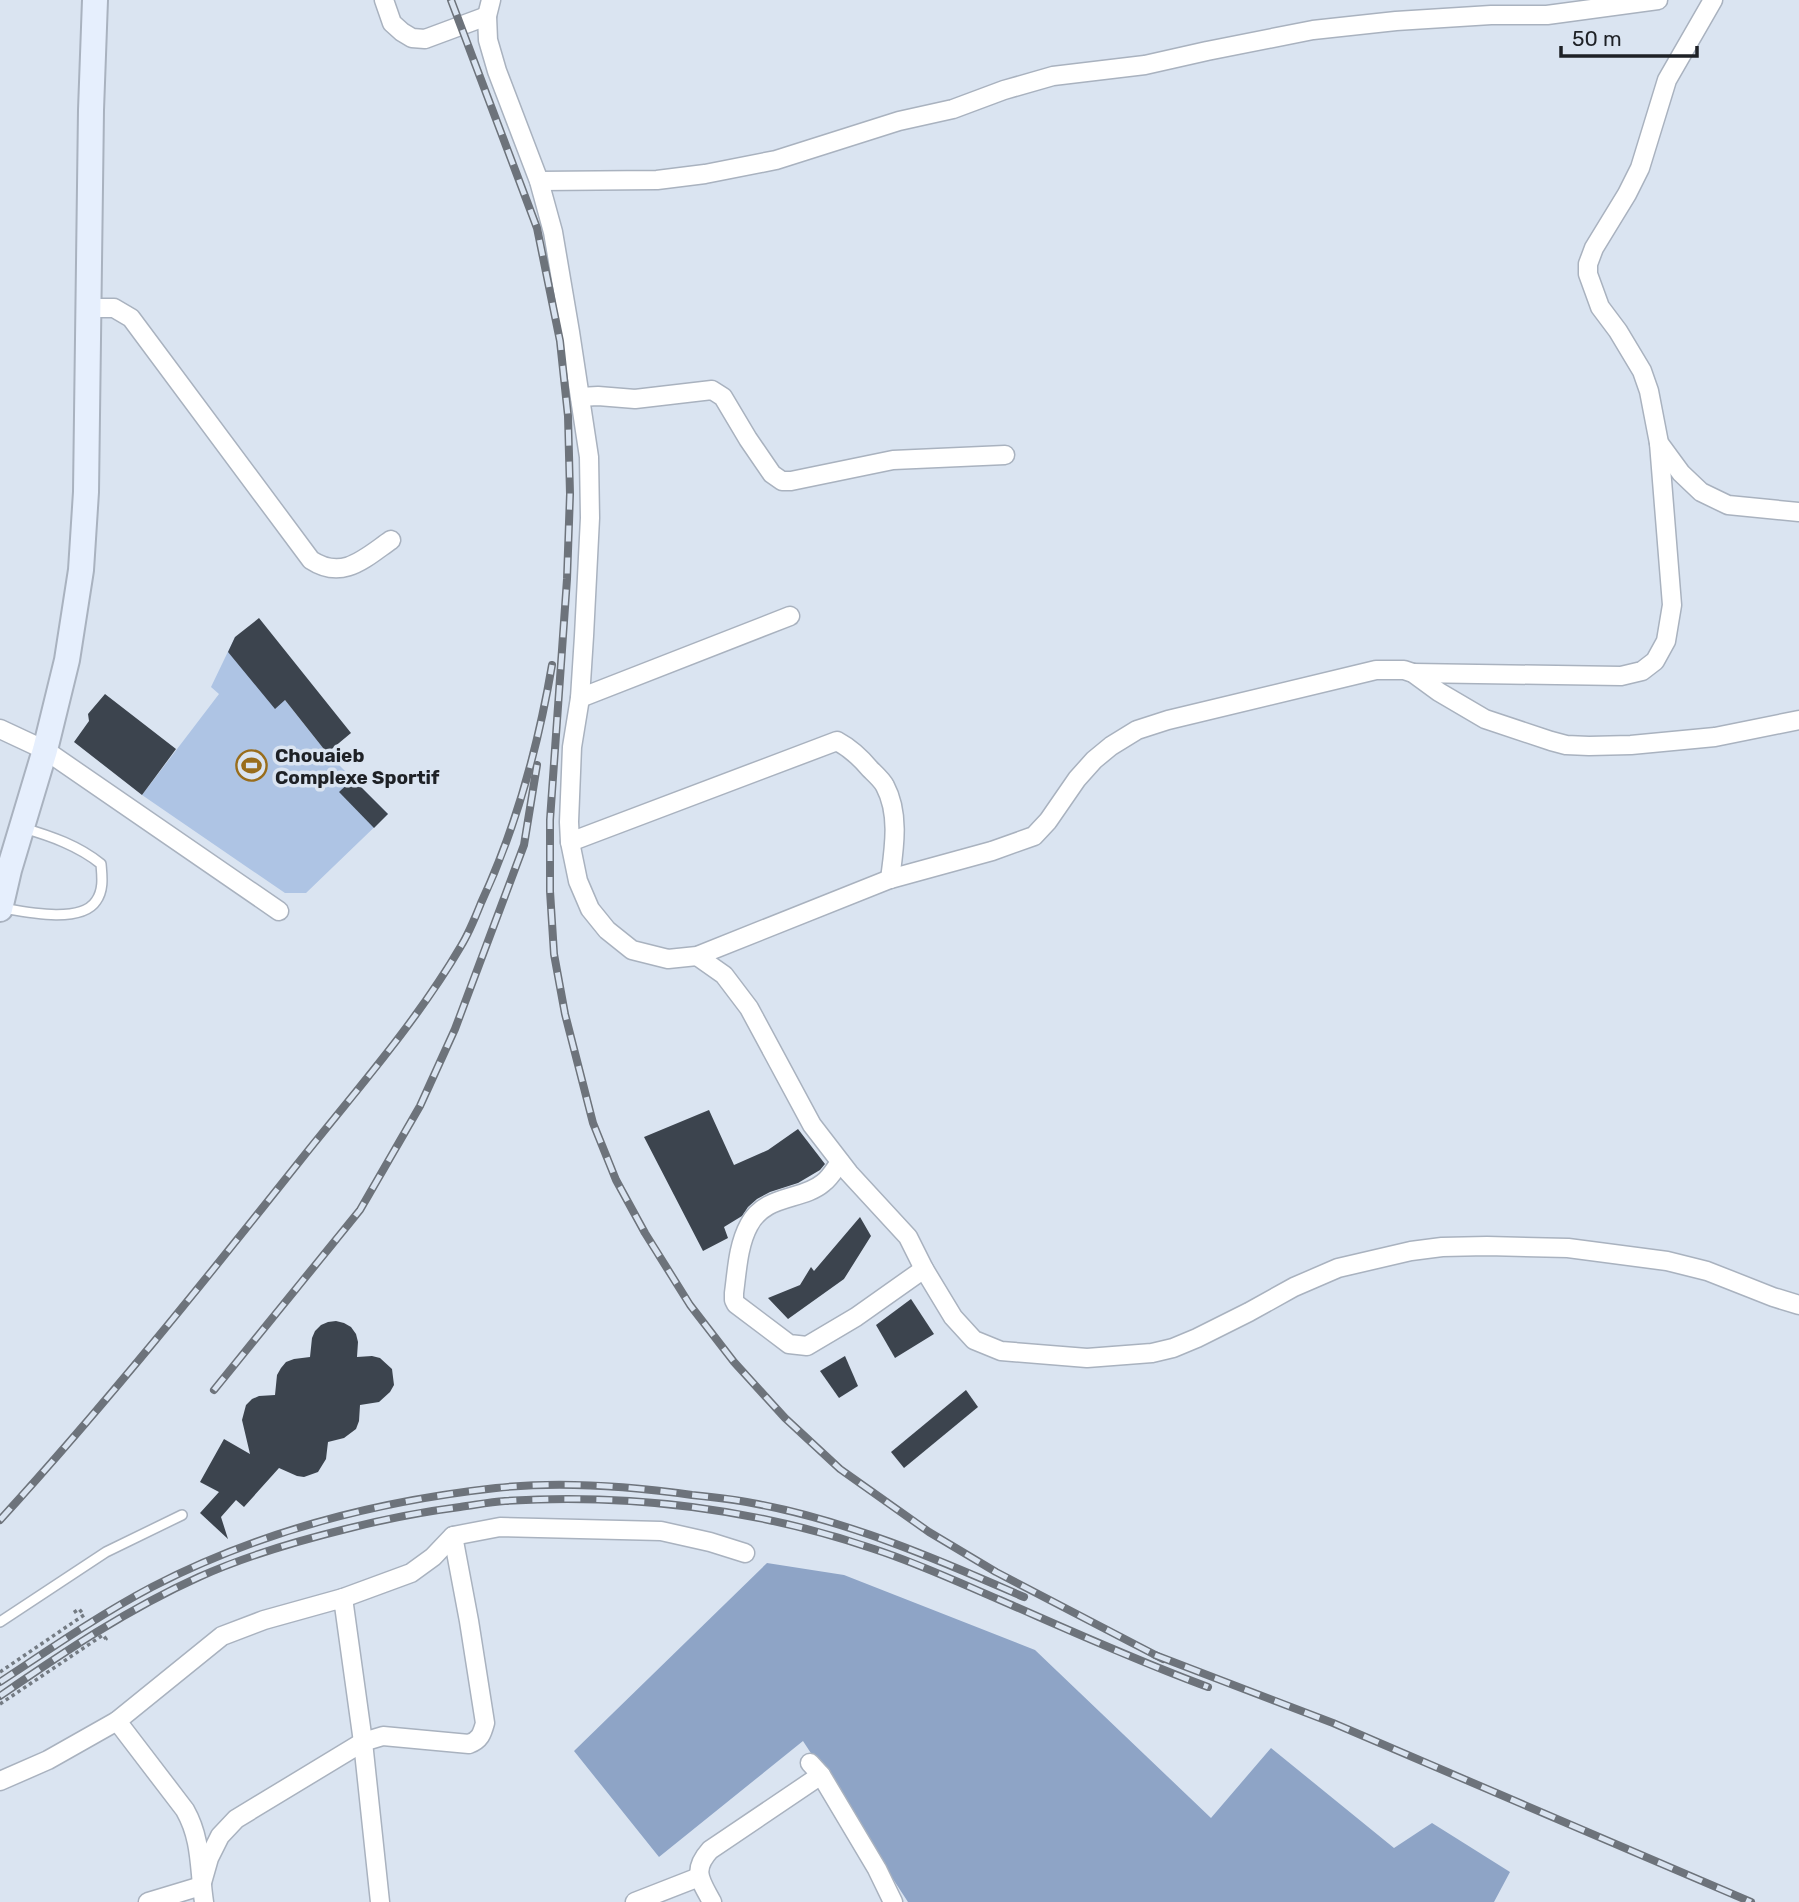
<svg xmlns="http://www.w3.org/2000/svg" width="1799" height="1902" viewBox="0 0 1799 1902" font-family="Rubik,sans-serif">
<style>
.green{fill:#aec4e4}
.forest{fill:#8ea4c6}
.building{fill:#3c444e}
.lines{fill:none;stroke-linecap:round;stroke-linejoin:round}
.service-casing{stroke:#a9b2bf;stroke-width:12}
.minor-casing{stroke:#a9b2bf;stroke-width:21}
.secondary-casing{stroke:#a9b2bf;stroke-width:28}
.path{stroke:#747b83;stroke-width:3.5;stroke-dasharray:3.5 3.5;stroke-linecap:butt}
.service{stroke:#fff;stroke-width:9}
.minor{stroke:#fff;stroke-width:18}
.secondary{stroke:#e6effd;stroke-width:24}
.rail-casing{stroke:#6d737b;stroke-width:8}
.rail{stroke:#dae4f1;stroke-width:5;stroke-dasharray:16;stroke-linecap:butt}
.labels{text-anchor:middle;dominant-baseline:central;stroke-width:7;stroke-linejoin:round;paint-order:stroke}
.poi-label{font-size:19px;font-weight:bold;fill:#1e2126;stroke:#dae4f1;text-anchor:start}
</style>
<rect width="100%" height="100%" fill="#dae4f1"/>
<!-- green -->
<polygon class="green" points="235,637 327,753 388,814 306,893 285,893 142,795 219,694 211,687"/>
<!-- forest -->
<polygon class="forest" points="767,1563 844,1575 1035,1650 1211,1818 1271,1748 1394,1848 1432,1823 1510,1872 1494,1902 908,1902 803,1741 659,1857 574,1751"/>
<!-- building -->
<g class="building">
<polygon points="259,618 351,733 327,753 285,700 275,709 228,652 235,637"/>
<polygon points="105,694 176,749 142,795 74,742 89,721 88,714"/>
<polygon points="353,779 388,814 374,828 339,792"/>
<polygon points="709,1110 734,1165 768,1150 798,1129 825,1164 820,1170 798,1183 770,1192 757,1199 748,1207 742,1216 724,1227 728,1238 703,1251 644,1137"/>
<polygon points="860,1217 871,1236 844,1279 788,1319 768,1298 800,1285 811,1267 814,1271"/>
<polygon points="911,1299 934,1334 895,1358 876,1325"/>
<polygon points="336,1321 344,1323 351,1327 356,1334 358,1342 357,1357 372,1356 380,1358 392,1369 394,1385 390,1392 379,1402 360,1405 359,1421 356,1429 344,1438 328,1442 326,1459 318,1472 304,1477 297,1476 279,1468 244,1507 236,1500 221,1517 228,1539 200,1513 219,1492 200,1482 224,1439 250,1454 242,1420 246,1405 252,1399 259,1396 275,1395 277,1375 281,1368 286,1362 294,1359 310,1357 312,1338 315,1331 321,1325 328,1322"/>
<polygon points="845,1356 858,1386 839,1398 820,1371"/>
<polygon points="966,1390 978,1407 904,1468 891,1452"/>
</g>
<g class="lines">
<defs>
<g id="service">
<path d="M 2,908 C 25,912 81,924 96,901 C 104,890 102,876 101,864 C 79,846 51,836 23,828"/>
<polyline points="0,1622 106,1552 182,1515"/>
</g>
<g id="minor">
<polyline points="384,0 392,23 402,32 412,38 425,39 487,16"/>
<polyline points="491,0 487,16 488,40 497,71 539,181 553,232 570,332 589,457 590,518 584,636 580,698 572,747 569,822 570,842 578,881 590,909 607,930 632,950 668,959 697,956 890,879 992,851 1034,836 1048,821 1077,779 1094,760 1111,746 1137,730 1168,720 1376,670 1404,670 1413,673 1439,692 1485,719 1551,741 1566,745 1589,746 1631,745 1715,737 1799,720"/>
<polyline points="1713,0 1667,80 1640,168 1627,194 1594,248 1588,264 1588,274 1600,307 1618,331 1642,371 1649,391 1659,443 1681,473 1701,492 1728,505 1799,512"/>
<polyline points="539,181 657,180 705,174 776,160 899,121 953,109 1004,90 1053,76 1145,65 1207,51 1313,30 1396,21 1491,15 1547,15 1658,0"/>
<path d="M 88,308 L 114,308 L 131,318 L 311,560 C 343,581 365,558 391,540"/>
<polyline points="580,397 598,396 635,399 712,390 723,397 748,439 772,474 782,481 791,481 893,460 1005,455"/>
<polyline points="1413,673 1621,676 1642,671 1655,661 1666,641 1672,605 1659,443"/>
<polyline points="580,698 790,616"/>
<polyline points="0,729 45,750 279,911"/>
<path d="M 570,842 L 837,741 C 850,748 860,757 870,769 C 875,774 882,780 885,786 C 900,814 894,849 890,879"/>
<polyline points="697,956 724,975 749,1008 812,1125 849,1173 908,1237 924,1269 953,1317 974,1340 1001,1351 1087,1358 1152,1353 1173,1348 1197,1338 1249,1312 1294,1287 1338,1268 1411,1251 1442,1247 1487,1246 1568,1248 1667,1261 1707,1271 1773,1297 1799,1305"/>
<path d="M 840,1162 C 835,1169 830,1178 823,1183 C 802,1201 765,1194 749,1225 C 738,1245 737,1271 734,1293 L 734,1300 L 736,1304 L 789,1344 L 807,1346 L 856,1317 L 924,1269"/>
<polyline points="343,1598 411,1573 433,1557 453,1536 500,1527 661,1531 710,1542 745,1553"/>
<path d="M 117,1721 L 185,1810 C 202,1840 199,1869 204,1902"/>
<polyline points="810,1763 821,1775 877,1869 893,1902"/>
<polyline points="0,1781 48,1760 117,1721 222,1636 264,1620 343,1598 363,1742 380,1902"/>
<path d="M 148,1902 L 201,1886 L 209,1858 L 220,1836 L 236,1819 L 363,1742 L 383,1736 L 469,1744 C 480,1740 482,1734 485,1723 L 469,1621 L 453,1536"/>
<polyline points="635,1902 699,1877"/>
<path d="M 712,1902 C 701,1881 691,1871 710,1850 L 821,1775"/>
</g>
<polyline id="secondary" points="0,909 9,870 45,750 67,660 81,570 86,492 91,110 95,0"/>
</defs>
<!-- service casing -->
<use href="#service" class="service-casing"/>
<!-- minor casing -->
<use href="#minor" class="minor-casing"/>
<!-- secondary casing -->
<use href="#secondary" class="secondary-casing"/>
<!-- path -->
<g class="path">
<polyline points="0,1672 84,1615 79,1609 73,1613"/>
<polyline points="0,1704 103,1635 106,1639 103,1641"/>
</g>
<!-- service -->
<use href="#service" class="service"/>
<!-- minor -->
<use href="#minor" class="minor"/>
<!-- secondary -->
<use href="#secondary" class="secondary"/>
<defs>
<g id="rail">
<polyline points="451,0 537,228 560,341 568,416 570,494 567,579 550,820 550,891 554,954 565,1014 593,1123 616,1180 645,1233 690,1305 734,1362 785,1418 840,1469 929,1532 996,1572 1163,1659"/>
<polyline points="214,1390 360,1210 420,1106 455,1029 524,845 537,765"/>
<path d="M 0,1520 C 105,1405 202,1284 299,1162 C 354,1093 416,1023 461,946 C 469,933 475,918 481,903 C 516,828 538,747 552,665"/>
<polyline points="1155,1655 1333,1723 1751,1902"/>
<path d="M 0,1682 C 50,1649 99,1615 152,1587 C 258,1532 378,1501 496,1488 C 561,1481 628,1486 692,1495 C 712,1497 732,1499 752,1503 C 846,1520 937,1559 1024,1597"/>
<path d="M 0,1696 C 64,1652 128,1609 199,1577 C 246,1556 297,1541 346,1529 C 385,1519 421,1512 460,1507 C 475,1505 490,1502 505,1501 C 629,1493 757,1509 874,1549 C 917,1563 958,1582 1000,1600 C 1069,1630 1137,1661 1208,1687"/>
</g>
</defs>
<!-- rail casing -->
<use href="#rail" class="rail-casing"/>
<!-- rail -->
<use href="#rail" class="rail"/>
</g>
<!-- icons -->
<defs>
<symbol id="stadium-ring" viewBox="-11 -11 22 22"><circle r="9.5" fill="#dae4f1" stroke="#996d1b" stroke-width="1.5"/><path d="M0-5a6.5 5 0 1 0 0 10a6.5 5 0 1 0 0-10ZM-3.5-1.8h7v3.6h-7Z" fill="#996d1b"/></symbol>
</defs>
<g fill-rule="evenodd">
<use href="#stadium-ring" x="234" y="748" width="35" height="35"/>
</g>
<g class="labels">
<!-- poi labels -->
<g class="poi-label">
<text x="275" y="755">Chouaieb<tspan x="275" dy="22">Complexe Sportif</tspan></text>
</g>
</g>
<!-- scale -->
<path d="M1561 46v10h136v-10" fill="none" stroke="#1e2126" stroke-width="3.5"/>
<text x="1572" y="46" font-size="21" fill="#1e2126" stroke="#dae4f1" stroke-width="5" paint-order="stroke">50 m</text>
</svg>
